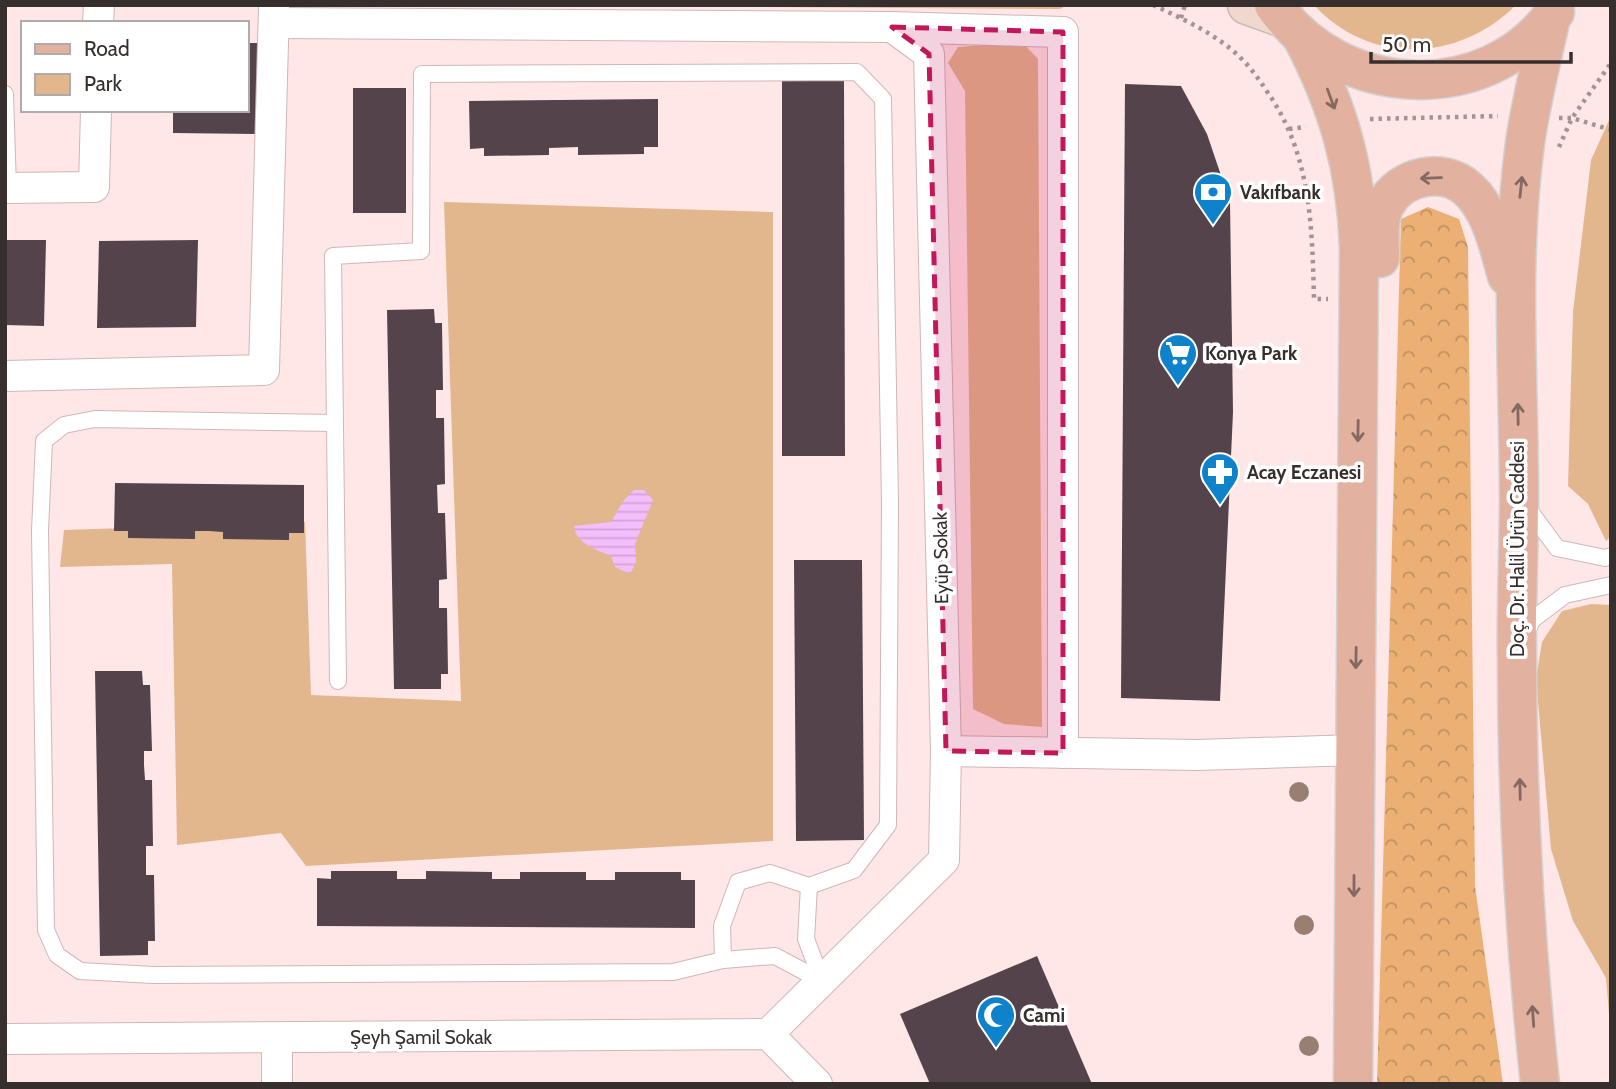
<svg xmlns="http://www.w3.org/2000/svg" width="1616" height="1089" viewBox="0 0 1616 1089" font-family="Cabin,sans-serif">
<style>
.green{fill:#e3b78d}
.forest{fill:url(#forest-crowns)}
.water{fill:url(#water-rules)}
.building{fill:#55434b}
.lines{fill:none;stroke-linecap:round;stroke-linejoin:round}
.service-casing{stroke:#cfb7b8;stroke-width:18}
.minor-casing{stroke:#cfb7b8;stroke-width:32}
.secondary-casing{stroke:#cfb7b8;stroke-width:41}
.primary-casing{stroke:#d3d1d1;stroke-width:41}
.path{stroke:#a59393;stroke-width:4.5;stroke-dasharray:3.5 5;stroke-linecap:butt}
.service{stroke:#fff;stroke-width:16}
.minor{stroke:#fff;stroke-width:30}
.secondary{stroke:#f1d8cf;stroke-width:38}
.primary{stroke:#e3b1a0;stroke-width:38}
.tree{fill:#987f71}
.oneway{stroke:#846961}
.marked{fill:#c2185b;fill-opacity:0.2;stroke:#c2185b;stroke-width:5;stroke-dasharray:14 9;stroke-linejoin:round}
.labels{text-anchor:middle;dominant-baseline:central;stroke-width:7;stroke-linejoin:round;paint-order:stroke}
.poi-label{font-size:19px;font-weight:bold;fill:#372e2e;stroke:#fff;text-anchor:start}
.street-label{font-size:19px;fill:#372e2e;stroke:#fff}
</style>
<defs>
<pattern id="forest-crowns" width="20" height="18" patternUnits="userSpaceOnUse" patternTransform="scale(1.75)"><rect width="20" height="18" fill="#ecb075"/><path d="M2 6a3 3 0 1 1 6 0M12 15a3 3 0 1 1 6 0" fill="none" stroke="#c09060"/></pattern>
<pattern id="water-rules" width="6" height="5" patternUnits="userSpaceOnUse" patternTransform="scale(1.75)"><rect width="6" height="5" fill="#f4bdfc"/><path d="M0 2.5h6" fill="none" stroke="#d2a3d8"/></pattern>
</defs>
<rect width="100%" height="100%" fill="#ffe6e7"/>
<!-- green -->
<g class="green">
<polygon points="465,5 1067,5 1060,9"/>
<path d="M 1314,5 L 1516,5 C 1459,62 1370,66 1314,5 Z"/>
<polygon points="1022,42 1038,59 1042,727 1004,724 973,709 965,91 948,63 958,47"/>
<polygon points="1611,116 1611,536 1606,541 1588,504 1568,486 1573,312 1591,160"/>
<polygon points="444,202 773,212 773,841 306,866 281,833 177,845 172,564 60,567 64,530 305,522 311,695 461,701"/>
<polygon points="1591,604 1611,605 1610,1025 1606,978 1573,921 1551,849 1536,679 1542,642 1562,611"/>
</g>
<!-- forest -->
<polygon class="forest" points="1428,207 1459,219 1468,247 1475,886 1503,1084 1377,1084 1401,219"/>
<!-- water -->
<path class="water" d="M 634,490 L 644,490 L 653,500 L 635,544 L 636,562 L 630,574 L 615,567 L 611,556 C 596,549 576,544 574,526 L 611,522 L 624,500 Z"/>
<!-- building -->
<g class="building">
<polygon points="247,43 263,43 262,134 173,133 173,110 247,110"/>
<polygon points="782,81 844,81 845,456 782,456"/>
<polygon points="1125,84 1181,86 1207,134 1230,202 1233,412 1220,701 1121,698"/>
<rect x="353" y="88" width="53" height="125"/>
<polygon points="658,99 658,147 644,147 644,154 578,155 578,147 549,148 549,155 484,156 484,148 470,149 469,101"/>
<polygon points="5,240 46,240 44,326 5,325"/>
<polygon points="198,240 196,327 97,328 99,241"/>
<polygon points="434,309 435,323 442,323 443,390 436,390 436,418 444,418 445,484 437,485 438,513 445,513 447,579 439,580 439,608 447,608 448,674 441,674 441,689 394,689 387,310"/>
<polygon points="115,483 304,485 304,533 289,533 289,540 223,539 223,532 209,531 195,531 195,539 128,538 128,531 114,531"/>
<polygon points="794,560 862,560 864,840 796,841"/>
<polygon points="95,671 142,671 143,685 150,685 152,751 144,751 144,765 145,780 152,780 153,846 146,846 146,875 154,875 155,941 148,941 148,955 100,956"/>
<polygon points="331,871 397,871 397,879 426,879 426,871 492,872 492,879 520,879 520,872 586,872 586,880 615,880 615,872 681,872 681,880 695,880 695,928 317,926 317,878 331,879"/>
<polygon points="1037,956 1092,1084 930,1084 900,1014"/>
</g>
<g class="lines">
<defs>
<g id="service">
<polyline points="5,94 8,188"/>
<polyline points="334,423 95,419 64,425 44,441 40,531 46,930 57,955 80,971 153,975 673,972 723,960 775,956 822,981"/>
<polyline points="1527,507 1557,548 1605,558 1611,556"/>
<polyline points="1526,634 1532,620 1565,595 1611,585"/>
<polyline points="338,681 333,256 421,251 422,74 857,72 883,99 890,504 888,825 854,870 809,886 806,939 822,981"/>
<polyline points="723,960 722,926 738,882 770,873 809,886"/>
</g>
<g id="minor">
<polyline points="98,23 99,5"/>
<polyline points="274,23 892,27 1063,32 1063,753"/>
<polyline points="5,188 94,187 96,110"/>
<polyline points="5,376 264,370 274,6"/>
<polyline points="946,751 1197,755 1355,750"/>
<polyline points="768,1034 944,860 946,751 929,54 892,27"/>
<polyline points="277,1038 277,1084"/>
<polyline points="5,1039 768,1034 817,1084"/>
</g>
<polyline id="secondary" points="1247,5 1283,18"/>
<g id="primary">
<path d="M 1274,5 C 1340,99 1486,108 1555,12"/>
<path d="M 1302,37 C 1339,108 1356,168 1359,248 L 1353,1084"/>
<path d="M 1380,258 C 1380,241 1377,220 1385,205 C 1400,176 1443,166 1468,189 C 1491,209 1499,248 1507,276"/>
<path d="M 1540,1084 C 1525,943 1517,801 1517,659 C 1516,606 1519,552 1519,498 C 1519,380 1509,261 1525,143 C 1531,101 1542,59 1551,17"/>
</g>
</defs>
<!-- service casing -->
<use href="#service" class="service-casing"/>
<!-- minor casing -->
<use href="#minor" class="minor-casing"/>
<!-- secondary casing -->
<use href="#secondary" class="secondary-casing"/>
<!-- primary casing -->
<use href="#primary" class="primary-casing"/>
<!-- path -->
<g class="path">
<path d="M 1153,5 C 1179,17 1205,29 1227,46 C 1243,58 1255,73 1266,90 C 1311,153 1312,224 1314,299 L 1328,299"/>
<polyline points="1181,18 1185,5"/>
<polyline points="1559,118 1572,118 1611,130"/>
<polyline points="1370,119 1498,116"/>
<polyline points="1289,129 1306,127"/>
<polyline points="1559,147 1572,118 1611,63"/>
</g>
<!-- service -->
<use href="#service" class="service"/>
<!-- minor -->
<use href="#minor" class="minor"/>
<!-- secondary -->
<use href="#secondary" class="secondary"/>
<!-- primary -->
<use href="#primary" class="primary"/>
</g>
<!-- trees -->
<g class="tree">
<circle cx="1299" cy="792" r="10"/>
<circle cx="1304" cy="925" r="10"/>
<circle cx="1309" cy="1046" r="10"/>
</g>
<!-- one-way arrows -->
<defs><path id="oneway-shaft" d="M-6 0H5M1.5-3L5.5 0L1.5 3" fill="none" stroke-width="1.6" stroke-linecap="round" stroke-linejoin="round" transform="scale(1.75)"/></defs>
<g class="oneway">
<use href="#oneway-shaft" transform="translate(1331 99) rotate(70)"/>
<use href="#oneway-shaft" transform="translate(1431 178) rotate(178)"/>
<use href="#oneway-shaft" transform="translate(1521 187) rotate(-84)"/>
<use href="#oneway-shaft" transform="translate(1518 414) rotate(-91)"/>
<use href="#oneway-shaft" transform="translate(1358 431) rotate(91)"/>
<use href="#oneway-shaft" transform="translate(1356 658) rotate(91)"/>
<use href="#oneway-shaft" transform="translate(1520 789) rotate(-91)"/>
<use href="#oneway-shaft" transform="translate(1354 886) rotate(90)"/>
<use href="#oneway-shaft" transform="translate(1533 1016) rotate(-94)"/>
</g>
<!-- marked area -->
<path class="marked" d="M 892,27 L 1063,32 L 1063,753 L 946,751 L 929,54 Z"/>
<!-- icons -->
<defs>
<symbol id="bank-pin" viewBox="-11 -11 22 30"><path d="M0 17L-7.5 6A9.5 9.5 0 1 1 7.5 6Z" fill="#0e83cc" stroke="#fff"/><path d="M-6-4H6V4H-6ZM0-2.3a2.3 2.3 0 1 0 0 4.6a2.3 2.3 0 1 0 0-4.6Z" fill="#fff"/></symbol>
<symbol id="supermarket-pin" viewBox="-11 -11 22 30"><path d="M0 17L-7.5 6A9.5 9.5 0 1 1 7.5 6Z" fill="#0e83cc" stroke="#fff"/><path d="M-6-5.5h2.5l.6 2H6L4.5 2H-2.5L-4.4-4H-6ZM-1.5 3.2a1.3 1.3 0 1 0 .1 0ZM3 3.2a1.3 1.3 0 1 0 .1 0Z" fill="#fff"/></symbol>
<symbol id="pharmacy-pin" viewBox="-11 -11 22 30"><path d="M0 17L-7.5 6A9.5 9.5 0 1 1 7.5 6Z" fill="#0e83cc" stroke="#fff"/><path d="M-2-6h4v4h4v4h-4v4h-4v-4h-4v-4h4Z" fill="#fff"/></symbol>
<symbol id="mosque-pin" viewBox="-11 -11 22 30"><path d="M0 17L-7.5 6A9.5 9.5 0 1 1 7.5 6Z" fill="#0e83cc" stroke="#fff"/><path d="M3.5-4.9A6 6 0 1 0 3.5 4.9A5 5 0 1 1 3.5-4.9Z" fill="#fff"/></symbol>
</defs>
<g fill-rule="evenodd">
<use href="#bank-pin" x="1191" y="170" width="44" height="60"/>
<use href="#supermarket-pin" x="1156" y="331" width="44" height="60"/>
<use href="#pharmacy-pin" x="1198" y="450" width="44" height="60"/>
<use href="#mosque-pin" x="974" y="993" width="44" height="60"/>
</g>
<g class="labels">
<!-- poi labels -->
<g class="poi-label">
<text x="1240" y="192">Vakıfbank</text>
<text x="1205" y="353">Konya Park</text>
<text x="1247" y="472">Acay Eczanesi</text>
<text x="1023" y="1015">Cami</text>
</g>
<!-- street labels -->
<g class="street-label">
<text transform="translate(1517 549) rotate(-90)">Doç. Dr. Halil Ürün Caddesi</text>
<text transform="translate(941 558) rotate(-91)">Eyüp Sokak</text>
<text x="421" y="1037">Şeyh Şamil Sokak</text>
</g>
</g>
<!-- border -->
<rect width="1616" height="1089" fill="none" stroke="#372e2e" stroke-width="14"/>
<!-- legend -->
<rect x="21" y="21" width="228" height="91" fill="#ffffff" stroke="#afabab" stroke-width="2"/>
<rect x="35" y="44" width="35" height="10" fill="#e3b1a0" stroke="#afabab" stroke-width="2"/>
<text x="84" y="56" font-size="21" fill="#372e2e">Road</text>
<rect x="35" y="74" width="35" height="21" fill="#e3b78d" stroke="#afabab" stroke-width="2"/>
<text x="84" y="91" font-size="21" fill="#372e2e">Park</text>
<!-- scale -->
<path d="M1371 52v10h200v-10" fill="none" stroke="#372e2e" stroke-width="3.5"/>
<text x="1382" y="52" font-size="21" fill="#372e2e" stroke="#ffffff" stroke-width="5" paint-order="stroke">50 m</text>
</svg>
